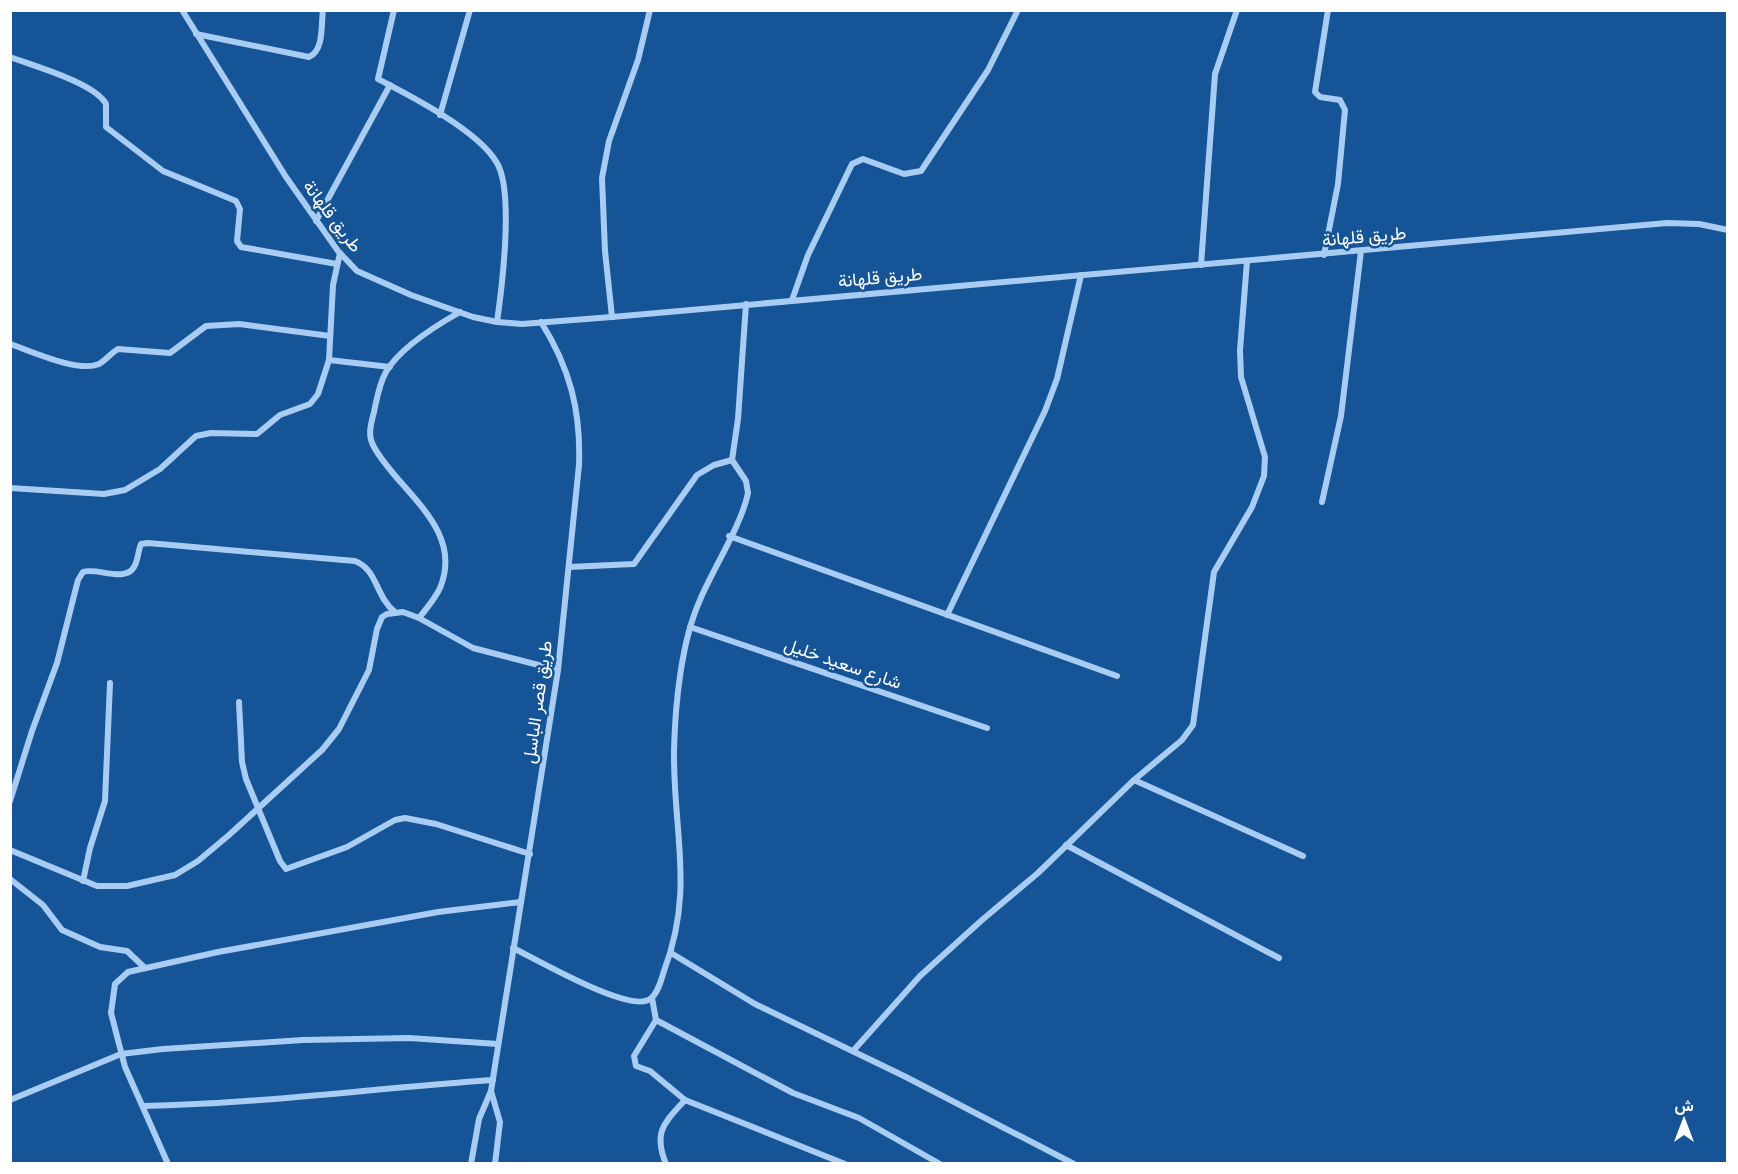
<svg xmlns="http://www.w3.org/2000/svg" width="1738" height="1174" viewBox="0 0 1738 1174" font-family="'Public Sans',Vazirmatn,sans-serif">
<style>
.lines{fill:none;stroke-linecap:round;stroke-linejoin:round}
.minor{stroke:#a9cdf2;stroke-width:6}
.labels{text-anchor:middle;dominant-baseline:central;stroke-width:5;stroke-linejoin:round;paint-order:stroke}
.street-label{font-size:18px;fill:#fff;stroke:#165498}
</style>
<rect width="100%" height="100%" fill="#165498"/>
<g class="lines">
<!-- minor -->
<g class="minor">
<polyline points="182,10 286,177 338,251 357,271 411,295 473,317 497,322 522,324 612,317 1667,223 1699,224 1728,230"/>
<path d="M 394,10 L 378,79 C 411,96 479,131 497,163 C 514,192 502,287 497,322"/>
<path d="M 196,34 L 309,57 C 324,51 321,25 323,10"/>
<path d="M 10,57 C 34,66 95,83 106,104 L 106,127 L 163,171 L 236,201 L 240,209 L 237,241 L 241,247 L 337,264"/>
<polyline points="440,115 470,10"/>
<polyline points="316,221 390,85"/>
<polyline points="1324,255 1338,184 1345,110 1340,100 1320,97 1315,92 1328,10"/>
<polyline points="1201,265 1215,74 1237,10"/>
<polyline points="792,300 808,255 852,164 863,159 904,174 921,171 988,70 1018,10"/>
<polyline points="612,317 605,251 602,178 609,141 638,60 650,10"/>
<path d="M 10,344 C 31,351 78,373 99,364 C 106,360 111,353 118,349 L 170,353 L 206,326 L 239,324 L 330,336"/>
<polyline points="329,360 390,367"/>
<polyline points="10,488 104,494 125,490 160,469 196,436 211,433 257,434 280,415 310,404 318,394 329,360 333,285 340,253"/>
<polyline points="1322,502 1341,416 1361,251"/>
<polyline points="729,536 1117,676"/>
<polyline points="569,567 634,564 697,475 714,465 732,460"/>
<polyline points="947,615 1045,411 1057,379 1081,275"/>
<polyline points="419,618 473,648 558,670"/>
<polyline points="690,627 987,728"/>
<polyline points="239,702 242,762 246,779 280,861 286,869 347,847 395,820 405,818 436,824 530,854"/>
<polyline points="1134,780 1303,856"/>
<path d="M 10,801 L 32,731 L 57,663 L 78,580 L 83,572 C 96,567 125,583 134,567 C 138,561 138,551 141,544 L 148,543 L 355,561 C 378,570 375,596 395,612"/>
<polyline points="1066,845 1279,958"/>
<path d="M 10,850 L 97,886 L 127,886 L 175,875 L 198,861 L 229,835 L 322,750 L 339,729 L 369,670 L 377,629 L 382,617 L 387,614 L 403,612 L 419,618 C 426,609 435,599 440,588 C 465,528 398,491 374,447 C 367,435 371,424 374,412 C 377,398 379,384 386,372 C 399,349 437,325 460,312"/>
<polyline points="10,879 43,905 62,930 100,947 127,951 145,968"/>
<polyline points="83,881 90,848 105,801 110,683"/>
<path d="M 513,948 C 536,959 630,1014 650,999 C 658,994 661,980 664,971 C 695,889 673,833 674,751 C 675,706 681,642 700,600 C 713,569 742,524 748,493 L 746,481 L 732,460 L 738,419 L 746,304"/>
<polyline points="671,953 755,1004 904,1076 1074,1164"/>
<polyline points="652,998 656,1020 793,1093 859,1118 940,1164"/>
<polyline points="656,1020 634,1056 636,1066 650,1071 685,1100 845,1164"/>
<polyline points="853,1051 920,976 982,920 1038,873 1134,780 1182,740 1193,725 1214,572 1252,507 1264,476 1265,457 1241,377 1240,350 1247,261"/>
<polyline points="491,1091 500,1122 495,1164"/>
<polyline points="10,1100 121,1054 163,1049 303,1040 409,1038 498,1044"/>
<path d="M 143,1106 C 260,1104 375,1088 493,1080"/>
<polyline points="168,1164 125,1067 111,1013 115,984 128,972 218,952 438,912 521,902"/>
<path d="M 471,1164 L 479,1119 L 491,1091 L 558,670 L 579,465 C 581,411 570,368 541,322"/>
<path d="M 666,1164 C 653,1132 664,1123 685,1100"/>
</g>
</g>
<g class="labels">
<!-- street labels -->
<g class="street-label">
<text transform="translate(333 216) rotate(53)">طريق قلهانة</text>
<text transform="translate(1364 236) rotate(-5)">طريق قلهانة</text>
<text transform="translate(880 277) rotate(-5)">طريق قلهانة</text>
<text transform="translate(843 663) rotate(19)">شارع سعيد خليل</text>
<text transform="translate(537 702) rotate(-82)">طريق قصر الباسل</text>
</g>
</g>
<!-- border -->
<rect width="1738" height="1174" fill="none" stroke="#ffffff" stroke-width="24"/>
<!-- north arrow -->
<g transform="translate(1684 1120)" stroke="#165498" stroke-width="4.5" paint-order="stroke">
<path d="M0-4.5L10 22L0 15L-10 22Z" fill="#ffffff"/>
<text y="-9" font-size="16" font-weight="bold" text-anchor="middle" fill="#ffffff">ش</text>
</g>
</svg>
